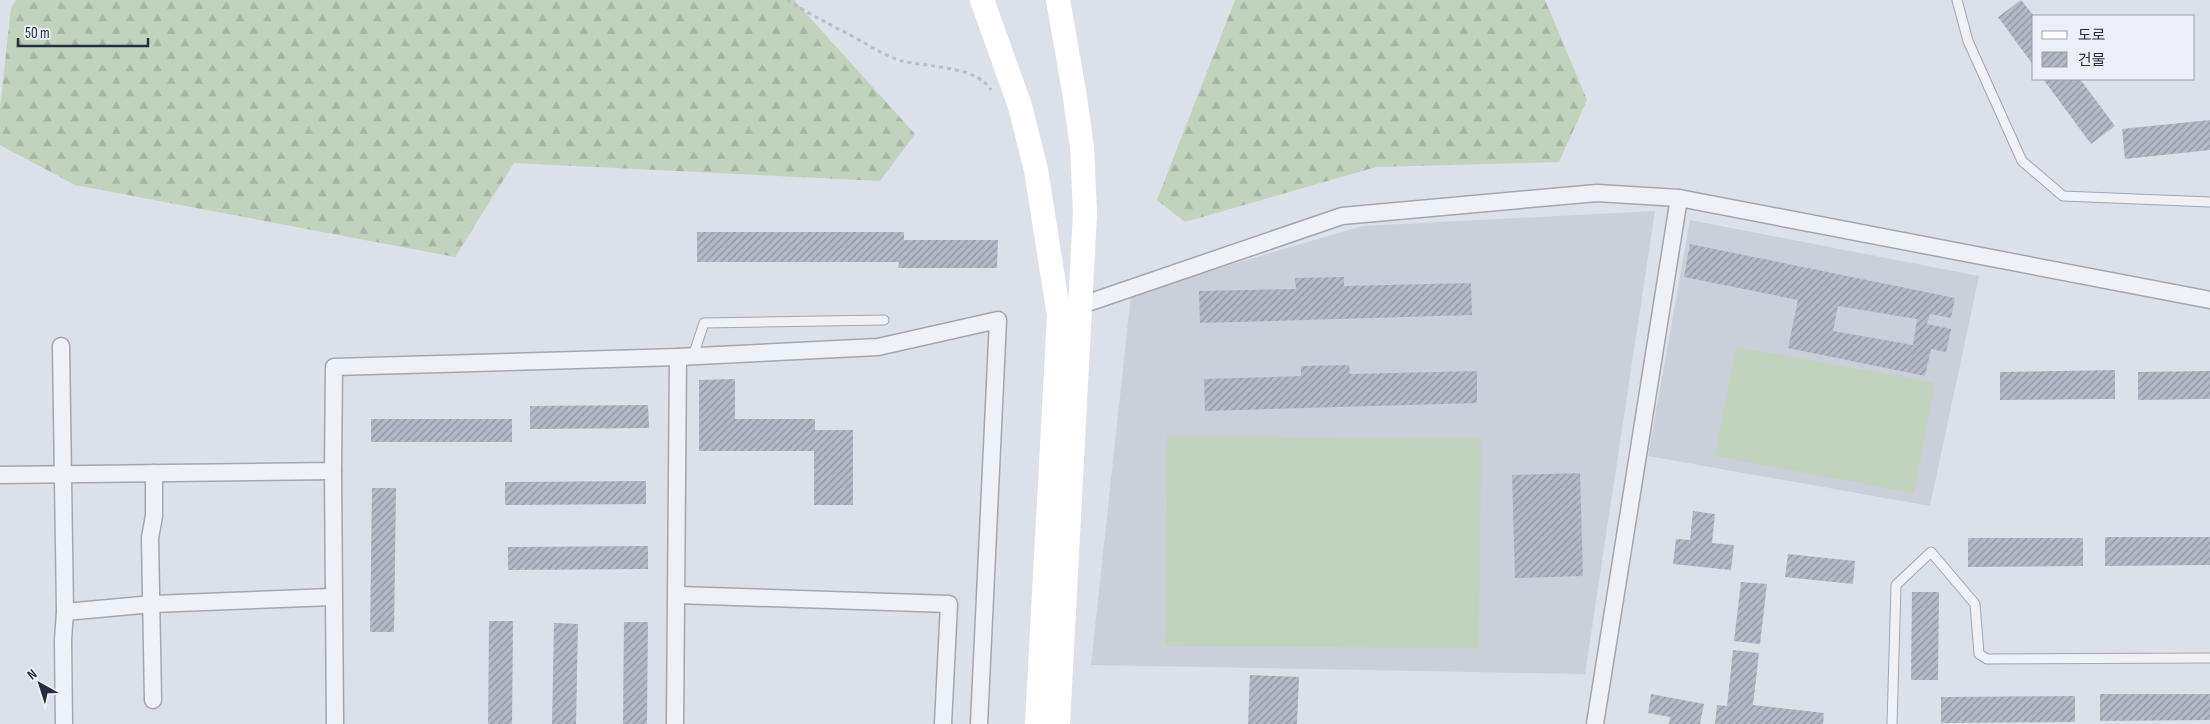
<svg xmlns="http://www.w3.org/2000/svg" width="2210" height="724" viewBox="0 0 2210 724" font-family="'Sofia Sans Condensed','Noto Sans KR',sans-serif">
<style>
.built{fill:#cacfda}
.forest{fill:url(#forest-firs)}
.garden{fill:#c1d2bd}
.building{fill:url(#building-hatch);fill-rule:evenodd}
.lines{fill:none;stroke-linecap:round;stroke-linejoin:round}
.lane-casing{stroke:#a1a7b2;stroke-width:11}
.street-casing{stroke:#a1a7b2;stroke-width:19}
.path{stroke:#babec6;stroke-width:3;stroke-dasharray:4 4;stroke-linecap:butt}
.lane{stroke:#eff1f6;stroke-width:9}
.street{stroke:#eff1f6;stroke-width:16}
.secondary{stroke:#fff;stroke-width:24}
</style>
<defs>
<pattern id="forest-firs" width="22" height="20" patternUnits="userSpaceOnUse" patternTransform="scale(1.25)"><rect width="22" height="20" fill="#c1d2bd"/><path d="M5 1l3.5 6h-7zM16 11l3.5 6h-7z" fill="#a6b5a4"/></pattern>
<pattern id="building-hatch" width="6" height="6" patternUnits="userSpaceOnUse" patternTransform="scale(1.25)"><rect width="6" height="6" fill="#b3b9c5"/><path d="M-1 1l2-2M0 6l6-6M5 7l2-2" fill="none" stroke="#9197a1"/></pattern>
</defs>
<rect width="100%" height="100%" fill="#dce0e8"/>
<!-- built -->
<g class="built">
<polygon points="1655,211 1585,674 1091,665 1131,294 1362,226"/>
<polygon points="1690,220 1979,276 1930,506 1648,456"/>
</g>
<!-- forest -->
<g class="forest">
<polygon points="16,0 794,0 915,134 880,181 514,163 455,257 75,185 0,145 0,108 11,8"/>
<polygon points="1235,0 1545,0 1587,100 1559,162 1376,167 1185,222 1157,200"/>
</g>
<!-- garden -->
<g class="garden">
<polygon points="1736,347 1935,383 1914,493 1715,456"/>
<polygon points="1167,436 1481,438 1479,648 1165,646"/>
</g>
<!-- building -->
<g class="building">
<polygon points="2021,0 2034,16 2034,66 1998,17"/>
<polygon points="2043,79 2080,79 2115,126 2091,144"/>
<polygon points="2210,120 2210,150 2125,159 2122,129"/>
<polygon points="697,232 904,232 904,240 998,240 997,268 898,268 899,262 697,262"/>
<path d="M 1690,244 L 1955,298 L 1951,318 L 1930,314 L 1927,324 L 1951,329 L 1946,352 L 1931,349 L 1925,376 L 1788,348 L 1798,300 L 1684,277 ZM 1838,306 L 1917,319 L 1913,345 L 1833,331 Z"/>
<polygon points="1344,277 1344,286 1471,283 1472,315 1200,323 1199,291 1296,289 1295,278"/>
<polygon points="1349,365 1350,374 1477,371 1477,403 1205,411 1204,379 1301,376 1301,366"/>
<polygon points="2115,370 2115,399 2000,400 2000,372"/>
<polygon points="2210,371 2210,399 2138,400 2138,372"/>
<polygon points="735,379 735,419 815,419 815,430 853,430 853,505 814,505 814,451 699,451 699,380"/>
<polygon points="648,405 649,428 530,429 530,406"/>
<rect x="371" y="419" width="141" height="23"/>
<polygon points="1580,473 1583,576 1515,578 1512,475"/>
<polygon points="646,481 646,504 505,505 505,482"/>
<polygon points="372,488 396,488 394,632 370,632"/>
<polygon points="1693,511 1715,514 1712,543 1734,545 1731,570 1673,564 1676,539 1690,540"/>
<polygon points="2105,537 2210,537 2210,565 2105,566"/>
<polygon points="1968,538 2083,538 2083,566 1968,567"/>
<polygon points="648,546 648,569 508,570 508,547"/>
<polygon points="1788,554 1855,561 1853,584 1785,577"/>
<polygon points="1741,582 1767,584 1760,644 1734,641"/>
<polygon points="1912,592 1939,592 1938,680 1911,680"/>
<polygon points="489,621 513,621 512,724 488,724"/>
<polygon points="624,622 648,622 647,724 623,724"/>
<polygon points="554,623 578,624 576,724 552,724"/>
<polygon points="1733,650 1759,653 1753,705 1824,713 1823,724 1715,724 1717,705 1727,706"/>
<polygon points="1250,675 1299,677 1297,724 1248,724"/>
<polygon points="1651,694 1704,704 1700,724 1669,724 1670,717 1648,713"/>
<polygon points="2100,694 2210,694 2210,720 2100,721"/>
<polygon points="2075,696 2075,722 1941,723 1941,697"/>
</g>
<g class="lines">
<defs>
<g id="lane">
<polyline points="1957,0 1968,41 2022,161 2063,196 2210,202"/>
<polyline points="693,356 704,323 884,320"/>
<polyline points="1892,724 1896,585 1931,552 1975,604 1979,654 1987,659 2210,658"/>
</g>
<g id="street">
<polyline points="1073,308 1342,216 1597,193 1679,198"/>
<polyline points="61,346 65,612 63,640 64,724"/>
<polyline points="333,471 335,724"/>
<polyline points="0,475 333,471 334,367 678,357 878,347 998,320 979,724"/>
<polyline points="677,595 949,604 943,724"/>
<polyline points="65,612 153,604 332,597"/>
<polyline points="153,700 150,538 154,516 154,473"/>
<polyline points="675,724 678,357"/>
<polyline points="1595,724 1679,198 2210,300"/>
</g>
</defs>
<!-- lane casing -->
<use href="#lane" class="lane-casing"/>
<!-- street casing -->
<use href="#street" class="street-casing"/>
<!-- path -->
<path class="path" d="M 787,0 C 809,14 831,25 854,37 C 870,46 885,56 902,61 C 927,67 977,66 991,90"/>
<!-- lane -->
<use href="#lane" class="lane"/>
<!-- street -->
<use href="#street" class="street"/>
<!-- secondary -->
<g class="secondary">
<polyline points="982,0 1020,106 1036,170 1059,316 1037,724"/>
<polyline points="1058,0 1074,91 1082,147 1085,213 1058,724"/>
</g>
</g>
<!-- legend -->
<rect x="2032" y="15" width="162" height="65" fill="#eceff5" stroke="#9ca1ac"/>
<rect x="2042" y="31" width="25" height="8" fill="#ffffff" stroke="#9ca1ac"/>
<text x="2078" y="40" font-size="15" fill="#252d3f">도로</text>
<rect x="2042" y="52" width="25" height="15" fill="url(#building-hatch)" stroke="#9ca1ac"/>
<text x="2078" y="65" font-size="15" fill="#252d3f">건물</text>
<!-- north arrow -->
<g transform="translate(40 684) rotate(321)" stroke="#eceff5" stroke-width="4" paint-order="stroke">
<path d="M0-4L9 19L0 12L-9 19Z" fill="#252d3f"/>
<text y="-8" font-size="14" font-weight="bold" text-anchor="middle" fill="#252d3f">N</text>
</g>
<!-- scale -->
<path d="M18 38v8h130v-8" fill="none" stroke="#252d3f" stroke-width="2.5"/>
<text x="25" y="38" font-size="15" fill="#252d3f" stroke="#eceff5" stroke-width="4" paint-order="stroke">50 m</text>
</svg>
